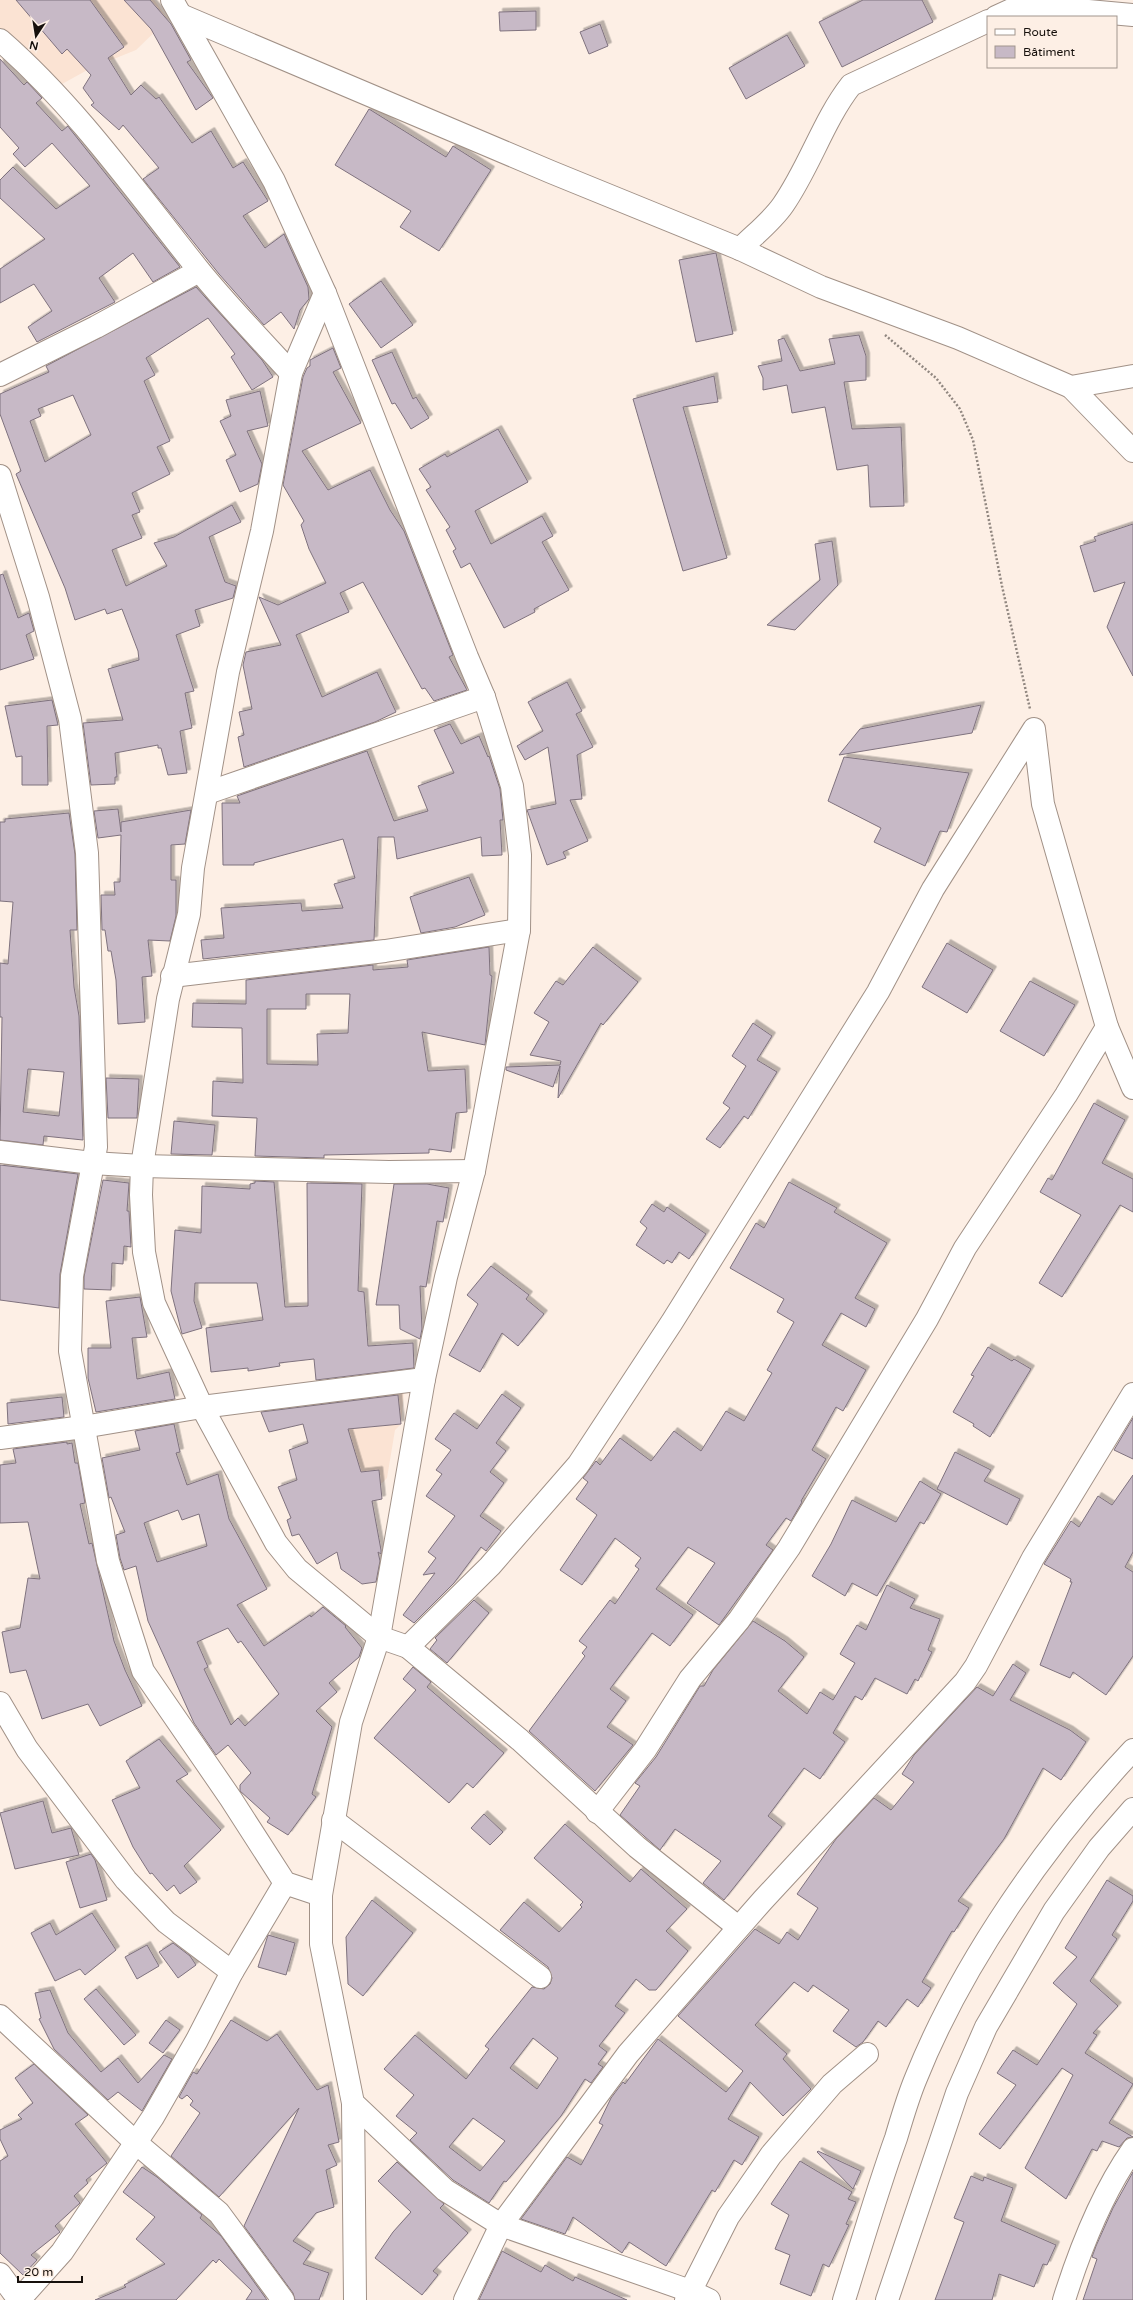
<svg xmlns="http://www.w3.org/2000/svg" width="1133" height="2300" viewBox="0 0 1133 2300" font-family="'Varela Round',sans-serif">
<style>
.built{fill:#fbe3d3}
.building{fill:#c7b9c6;stroke:#7f727e;fill-rule:evenodd;filter:url(#shadow)}
.lines{fill:none;stroke-linecap:round;stroke-linejoin:round}
.minor-casing{stroke:#a19187;stroke-width:24}
.tertiary-casing{stroke:#a19187;stroke-width:24}
.primary-casing{stroke:#a19187;stroke-width:24}
.path{stroke:#918780;stroke-width:2.5;stroke-dasharray:2 2;stroke-linecap:butt}
.minor{stroke:#fff;stroke-width:22}
.tertiary{stroke:#fff;stroke-width:22}
.primary{stroke:#fff;stroke-width:22}
</style>
<defs>
<filter id="shadow"><feDropShadow dx="3.5" dy="-3.5" stdDeviation="0" flood-color="#0004"/></filter>
</defs>
<rect width="100%" height="100%" fill="#fdefe5"/>
<!-- built -->
<g class="built">
<polygon points="0,0 154,0 168,19 136,50 91,68 62,84 0,30"/>
<polygon points="404,1390 401,1424 395,1430 387,1478 382,1483 335,1492 310,1402"/>
</g>
<!-- building -->
<g class="building">
<polygon points="16,0 90,0 124,47 108,58 131,95 141,85 156,99 159,97 192,143 211,131 233,168 243,162 268,201 243,216 265,248 284,234 308,287 309,299 300,310 294,329 281,312 264,325 219,274 143,179 159,168 123,125 119,130 91,105 94,103 83,88 91,75 67,49 62,54"/>
<polygon points="124,0 150,0 171,24 191,60 187,62 213,98 196,110 151,29"/>
<polygon points="863,0 922,0 933,22 842,67 819,22"/>
<polygon points="536,11 536,30 500,31 499,12"/>
<polygon points="600,24 608,46 589,54 580,32"/>
<polygon points="787,35 805,66 746,99 729,68"/>
<polygon points="0,59 24,85 27,82 42,98 36,103 62,131 68,126 70,129 180,267 153,282 133,253 99,278 115,302 37,342 28,327 52,311 34,284 0,303 0,269 45,239 0,198 0,180 13,167 56,209 90,186 52,143 25,167 13,154 19,148 0,127"/>
<polygon points="369,109 446,157 453,146 491,170 439,251 400,227 411,211 335,165"/>
<polygon points="716,253 733,334 696,342 679,260"/>
<polygon points="381,281 413,325 381,348 349,304"/>
<path d="M 196,287 L 262,360 L 273,377 L 252,390 L 231,357 L 235,354 L 208,318 L 146,358 L 155,375 L 144,381 L 170,441 L 157,447 L 170,474 L 132,493 L 140,512 L 132,515 L 142,538 L 112,550 L 126,586 L 167,566 L 154,543 L 174,537 L 232,505 L 241,522 L 209,537 L 225,582 L 236,586 L 233,598 L 195,610 L 200,626 L 176,635 L 194,691 L 185,693 L 192,728 L 180,731 L 187,773 L 168,775 L 161,748 L 158,748 L 158,745 L 115,753 L 117,777 L 115,777 L 115,784 L 91,785 L 83,723 L 123,720 L 108,669 L 139,660 L 138,651 L 122,609 L 107,614 L 105,609 L 75,620 L 65,588 L 16,474 L 21,471 L 0,414 L 0,394 L 49,372 L 46,366 ZM 73,395 L 91,435 L 45,462 L 30,421 L 41,416 L 38,409 Z"/>
<polygon points="859,335 866,356 866,380 844,382 852,429 901,427 904,506 870,507 868,465 837,470 825,407 792,413 787,385 763,390 763,378 758,366 782,361 778,340 784,338 800,371 835,364 829,339"/>
<polygon points="333,348 341,368 333,372 361,423 302,451 328,490 370,470 390,510 404,531 453,655 449,657 467,690 434,701 425,688 422,689 363,582 340,593 349,612 296,635 322,697 377,672 396,712 375,722 244,767 238,737 244,735 239,712 252,709 243,665 246,652 281,645 259,597 278,605 326,583 309,549 301,525 304,521 283,485 303,377 307,368 310,366 310,360"/>
<polygon points="392,352 413,399 416,397 429,418 411,429 395,403 392,404 372,360"/>
<polygon points="714,376 718,402 683,407 727,558 683,571 633,399"/>
<polygon points="260,391 268,426 247,431 262,464 258,484 240,492 226,460 236,455 220,421 231,416 226,400"/>
<polygon points="498,429 528,482 475,511 491,544 542,516 553,536 542,542 569,590 534,609 535,612 504,628 470,563 461,568 453,551 456,549 446,530 450,527 426,490 431,487 419,469 445,454 447,457"/>
<polygon points="1133,524 1133,676 1107,627 1125,582 1094,592 1080,546 1096,541 1094,537"/>
<polygon points="832,541 838,585 795,630 767,625 820,580 815,544"/>
<polygon points="3,574 18,618 29,613 34,631 26,635 34,659 0,670 0,575"/>
<polygon points="567,682 582,711 576,714 593,747 577,755 582,799 570,800 588,841 563,852 566,858 547,865 527,810 556,804 548,747 525,760 517,746 543,731 528,702"/>
<polygon points="52,700 58,725 47,726 48,785 22,785 22,756 16,757 5,706"/>
<polygon points="981,705 972,733 839,755 860,729"/>
<polygon points="450,724 461,744 479,736 488,757 489,756 500,789 503,820 500,820 502,855 482,856 481,837 397,859 394,837 378,837 374,940 203,959 201,940 224,938 221,908 301,903 302,911 343,908 334,884 355,878 343,839 254,863 254,865 223,865 222,803 240,803 237,796 367,751 394,821 428,811 418,786 454,773 434,730"/>
<polygon points="844,757 969,773 947,832 940,831 925,866 874,842 881,828 828,801"/>
<polygon points="118,809 121,832 121,822 191,810 185,844 171,845 171,880 176,880 176,916 170,941 148,940 152,976 142,977 145,1022 118,1024 116,980 111,951 108,951 105,930 102,930 101,895 115,895 114,882 120,882 121,835 98,838 94,811"/>
<path d="M 69,813 L 75,854 L 77,930 L 70,930 L 74,987 L 79,1016 L 83,1140 L 44,1136 L 43,1145 L 0,1140 L 2,1017 L 0,1017 L 0,963 L 8,964 L 13,902 L 0,901 L 0,822 L 5,822 L 5,819 ZM 28,1069 L 64,1072 L 59,1116 L 23,1112 Z"/>
<polygon points="469,877 485,915 455,927 421,933 410,897"/>
<polygon points="947,943 993,970 967,1013 922,987"/>
<path d="M 489,947 L 490,975 L 492,976 L 485,1045 L 422,1032 L 428,1071 L 465,1069 L 467,1112 L 456,1113 L 451,1152 L 429,1149 L 429,1153 L 324,1155 L 324,1158 L 255,1156 L 257,1118 L 212,1116 L 213,1081 L 243,1083 L 242,1028 L 192,1027 L 193,1003 L 246,1004 L 246,980 L 373,965 L 373,970 L 408,967 L 407,960 ZM 306,994 L 350,994 L 348,1033 L 317,1034 L 318,1065 L 267,1064 L 267,1009 L 306,1009 Z"/>
<polygon points="593,947 638,982 603,1025 601,1023 558,1098 560,1066 553,1087 506,1070 506,1067 560,1065 561,1061 530,1055 549,1022 534,1013 556,981 563,985"/>
<polygon points="1030,981 1075,1005 1044,1056 1000,1031"/>
<polygon points="753,1023 772,1036 757,1060 777,1072 748,1119 744,1116 720,1148 706,1139 730,1108 723,1103 746,1066 732,1056"/>
<polygon points="106,1078 139,1079 137,1118 108,1118"/>
<polygon points="1094,1103 1125,1120 1102,1163 1133,1179 1133,1212 1120,1205 1062,1297 1039,1283 1081,1215 1040,1192 1048,1178 1052,1180"/>
<polygon points="174,1121 215,1125 212,1155 171,1154"/>
<polygon points="0,1165 78,1174 60,1274 59,1308 0,1300"/>
<polygon points="103,1180 129,1183 127,1211 129,1211 131,1247 124,1246 123,1264 112,1263 111,1290 84,1289 84,1277"/>
<polygon points="255,1181 274,1182 285,1307 308,1306 307,1183 362,1184 358,1291 364,1292 368,1346 413,1343 414,1368 316,1380 314,1359 279,1363 280,1366 248,1371 248,1368 211,1372 206,1328 263,1320 257,1283 195,1283 194,1301 202,1328 182,1334 171,1291 175,1230 201,1233 202,1186 250,1189 250,1184 255,1183"/>
<polygon points="789,1182 837,1208 834,1212 887,1243 855,1298 875,1309 866,1327 841,1313 822,1345 866,1370 843,1411 836,1407 812,1450 826,1459 801,1501 802,1502 791,1521 786,1518 766,1545 773,1550 719,1625 687,1603 715,1563 688,1547 656,1589 693,1615 670,1646 652,1633 610,1689 626,1701 607,1727 633,1745 595,1791 529,1731 585,1656 582,1653 587,1647 579,1641 610,1600 615,1604 639,1569 635,1566 641,1558 615,1538 582,1585 560,1570 597,1515 576,1499 588,1482 583,1478 596,1461 600,1465 620,1438 651,1461 674,1431 701,1451 726,1411 744,1421 772,1373 767,1370 794,1322 777,1312 784,1299 730,1268 756,1223 764,1228"/>
<polygon points="394,1184 427,1184 449,1188 443,1222 437,1221 426,1287 420,1286 422,1329 420,1339 400,1329 399,1305 376,1305"/>
<polygon points="652,1204 664,1212 667,1207 706,1234 689,1259 679,1252 672,1263 667,1260 664,1264 636,1245 647,1228 640,1222"/>
<polygon points="491,1266 529,1295 526,1299 544,1314 518,1346 502,1333 480,1372 449,1355 478,1304 467,1295"/>
<polygon points="140,1297 147,1337 132,1338 137,1379 169,1372 175,1399 96,1412 88,1378 88,1348 111,1348 106,1301"/>
<polygon points="988,1347 1012,1361 1014,1359 1031,1369 990,1437 973,1426 974,1424 953,1412 974,1376 971,1375"/>
<polygon points="502,1394 521,1408 496,1443 506,1451 490,1472 504,1483 480,1516 501,1531 486,1551 481,1547 454,1583 414,1623 403,1615 435,1573 423,1575 436,1558 428,1552 455,1516 426,1496 442,1474 436,1470 451,1450 435,1439 454,1413 477,1429"/>
<polygon points="398,1395 401,1424 348,1429 361,1472 379,1470 382,1499 372,1501 381,1550 381,1554 378,1552 380,1561 376,1582 362,1584 341,1569 337,1552 317,1564 299,1534 292,1536 287,1520 291,1518 278,1487 297,1480 289,1450 308,1443 303,1424 269,1432 261,1412"/>
<polygon points="62,1397 64,1417 8,1424 7,1403"/>
<polygon points="1133,1418 1133,1459 1114,1450"/>
<path d="M 174,1424 L 180,1452 L 176,1453 L 187,1485 L 218,1474 L 229,1519 L 267,1589 L 237,1605 L 264,1646 L 310,1615 L 311,1617 L 323,1607 L 346,1626 L 345,1627 L 362,1648 L 359,1657 L 329,1683 L 337,1692 L 316,1711 L 332,1727 L 312,1794 L 316,1797 L 288,1835 L 267,1822 L 270,1818 L 240,1791 L 240,1785 L 251,1773 L 228,1745 L 216,1755 L 194,1723 L 148,1621 L 136,1566 L 124,1570 L 120,1558 L 116,1535 L 125,1532 L 111,1497 L 109,1498 L 102,1458 L 140,1450 L 135,1431 ZM 178,1510 L 182,1520 L 199,1514 L 207,1546 L 157,1562 L 144,1523 ZM 228,1628 L 238,1643 L 241,1641 L 279,1694 L 245,1726 L 238,1718 L 231,1725 L 204,1669 L 208,1667 L 197,1642 Z"/>
<polygon points="67,1442 67,1444 72,1443 75,1463 78,1463 85,1503 80,1504 89,1544 92,1543 114,1641 125,1670 142,1706 100,1726 88,1704 42,1719 26,1670 10,1673 2,1632 20,1628 28,1578 40,1579 28,1522 0,1523 0,1465 16,1463 13,1449"/>
<polygon points="955,1452 991,1470 984,1481 1020,1499 1007,1525 937,1489"/>
<polygon points="1133,1475 1133,1552 1125,1567 1133,1572 1133,1656 1106,1695 1073,1672 1070,1678 1040,1665 1072,1582 1070,1582 1071,1579 1044,1564 1071,1521 1079,1527 1098,1496 1112,1505"/>
<polygon points="920,1481 941,1494 924,1524 920,1522 877,1596 852,1583 845,1596 812,1576 831,1544 852,1500 896,1522"/>
<polygon points="887,1585 915,1599 910,1608 940,1619 928,1650 932,1652 918,1681 915,1679 907,1694 875,1678 862,1700 855,1696 833,1733 845,1742 820,1779 804,1768 768,1816 782,1827 724,1900 703,1883 721,1861 675,1829 660,1850 620,1815 640,1786 635,1783 656,1757 700,1686 704,1686 713,1670 753,1621 785,1641 804,1657 778,1691 807,1714 820,1692 833,1700 855,1663 840,1654 857,1625 866,1630"/>
<polygon points="474,1600 489,1613 447,1663 430,1649 437,1640 435,1638"/>
<polygon points="1013,1664 1026,1673 1010,1700 1070,1730 1086,1742 1061,1780 1043,1768 1004,1839 958,1901 969,1908 954,1932 952,1931 922,1982 931,1988 918,2007 907,1999 886,2027 878,2021 863,2042 856,2047 833,2031 849,2010 813,1985 808,1992 794,1982 755,2025 787,2054 783,2059 811,2089 783,2116 750,2082 728,2119 759,2137 742,2165 734,2160 715,2192 712,2190 666,2266 629,2242 622,2253 573,2217 565,2234 521,2219 567,2157 581,2165 603,2125 599,2123 611,2098 623,2082 625,2084 658,2039 726,2092 743,2071 678,2016 755,1929 779,1944 787,1932 798,1940 818,1908 797,1894 836,1839 874,1798 891,1810 914,1782 902,1774 914,1755 977,1687 993,1696"/>
<polygon points="413,1667 431,1682 427,1687 504,1753 473,1788 467,1783 449,1803 374,1738 416,1690 403,1679"/>
<polygon points="159,1739 188,1774 176,1781 221,1830 184,1866 197,1882 180,1894 174,1885 167,1891 152,1873 150,1874 133,1847 112,1800 140,1788 126,1761"/>
<polygon points="43,1801 52,1833 71,1828 79,1855 15,1869 0,1813"/>
<polygon points="484,1814 503,1832 490,1845 471,1828"/>
<path d="M 565,1824 L 630,1882 L 641,1869 L 687,1909 L 666,1931 L 688,1951 L 656,1990 L 649,1990 L 636,1979 L 615,2006 L 625,2013 L 599,2046 L 607,2052 L 598,2064 L 603,2067 L 591,2083 L 585,2079 L 561,2116 L 506,2182 L 504,2181 L 489,2203 L 453,2180 L 410,2140 L 417,2133 L 396,2116 L 414,2095 L 384,2069 L 415,2035 L 466,2079 L 489,2049 L 485,2046 L 532,1987 L 544,1989 L 550,1984 L 552,1978 L 548,1967 L 500,1930 L 524,1902 L 559,1932 L 582,1907 L 580,1905 L 583,1902 L 534,1858 ZM 533,2038 L 558,2058 L 537,2089 L 510,2068 ZM 473,2118 L 505,2141 L 480,2171 L 449,2147 Z"/>
<polygon points="91,1854 95,1860 107,1900 80,1908 66,1862"/>
<polygon points="1107,1880 1133,1896 1133,1901 1112,1935 1117,1939 1090,1981 1118,2006 1093,2033 1097,2035 1085,2053 1133,2084 1109,2123 1133,2137 1127,2138 1119,2147 1102,2141 1097,2151 1092,2149 1066,2199 1025,2168 1073,2075 1062,2068 1000,2149 979,2134 1016,2085 997,2073 1013,2050 1037,2065 1077,2004 1053,1983 1077,1957 1065,1948"/>
<polygon points="372,1900 413,1933 363,1996 348,1984 346,1937"/>
<polygon points="92,1913 116,1950 85,1975 80,1969 55,1981 31,1933 50,1923 56,1935"/>
<polygon points="268,1935 295,1943 286,1975 258,1967"/>
<polygon points="173,1943 190,1956 196,1965 178,1978 159,1952"/>
<polygon points="147,1945 159,1966 137,1979 125,1957"/>
<polygon points="96,1989 136,2035 124,2045 84,1999"/>
<polygon points="50,1990 68,2033 101,2072 118,2058 138,2083 164,2055 172,2059 142,2111 118,2092 108,2100 54,2049 39,2019 41,2018 35,1993"/>
<polygon points="166,2020 180,2030 163,2053 149,2043"/>
<polygon points="231,2020 267,2041 277,2034 317,2090 328,2085 339,2142 328,2145 337,2165 326,2170 334,2207 316,2213 293,2241 311,2252 303,2264 329,2273 319,2300 295,2300 293,2293 244,2226 299,2108 219,2197 171,2156 200,2113 190,2105 193,2101 187,2095 182,2099 179,2097 193,2072 197,2074"/>
<polygon points="34,2064 88,2115 75,2124 107,2163 86,2180 88,2183 74,2196 80,2203 55,2226 60,2232 31,2255 37,2260 23,2275 0,2253 0,2161 8,2156 0,2139 0,2130 22,2119 18,2115 33,2103 15,2078"/>
<polygon points="818,2151 861,2171 853,2189 817,2152"/>
<polygon points="800,2161 852,2192 848,2199 856,2202 846,2224 849,2225 829,2267 823,2264 811,2296 780,2284 790,2255 775,2249 789,2215 771,2204"/>
<polygon points="397,2162 444,2204 440,2208 468,2233 433,2271 438,2275 422,2295 375,2258 393,2232 411,2212 378,2181"/>
<polygon points="142,2167 157,2177 202,2215 200,2218 221,2236 267,2300 246,2300 252,2291 219,2259 216,2263 213,2260 176,2300 95,2300 126,2287 124,2285 165,2264 136,2239 155,2217 123,2192"/>
<polygon points="1133,2172 1133,2300 1083,2300 1097,2259 1092,2257 1096,2246 1113,2208"/>
<polygon points="971,2176 983,2181 984,2177 1013,2188 1001,2221 1056,2245 1047,2265 1043,2264 1034,2287 999,2274 992,2300 935,2300 964,2222 954,2218"/>
<polygon points="502,2251 541,2272 545,2265 573,2281 575,2277 627,2300 479,2300"/>
</g>
<g class="lines">
<defs>
<g id="minor">
<polyline points="183,16 551,172 740,249 821,287 958,338 1071,387 1133,376"/>
<polyline points="996,17 1022,5 1133,15"/>
<path d="M 0,40 C 76,106 135,190 198,269 C 227,305 260,339 291,373"/>
<path d="M 740,249 C 754,235 772,221 783,205 C 810,166 823,121 851,85 L 988,21"/>
<polyline points="325,293 291,373 262,531 228,672 193,868 189,914 168,999 142,1166 141,1195 144,1252 154,1303 202,1407 276,1543 297,1569 379,1637 408,1647 520,1740 637,1847 738,1927"/>
<polyline points="0,375 96,327 199,271"/>
<polyline points="1071,387 1133,451"/>
<polyline points="0,476 38,597 70,719 87,853 96,1147 72,1276 70,1351 108,1561 143,1671 231,1799 285,1883 321,1895"/>
<polyline points="207,793 484,697"/>
<polyline points="172,976 385,951 519,930"/>
<polyline points="0,1152 92,1163 142,1166 389,1172 474,1171"/>
<polyline points="0,1438 83,1427 202,1407 424,1379"/>
<polyline points="408,1647 490,1566 578,1465 672,1322 878,992 933,889 1034,729 1043,804 1107,1027 1133,1088"/>
<polyline points="0,1703 27,1749 126,1880 166,1922 232,1972"/>
<polyline points="597,1812 645,1750 690,1679 739,1620 789,1548 927,1319 965,1248 1066,1095 1107,1027"/>
<polyline points="333,1820 540,1977"/>
<polyline points="0,2016 135,2142 219,2213 283,2300"/>
<polyline points="353,2103 355,2300"/>
<polyline points="0,2274 19,2300"/>
<polyline points="19,2300 62,2252 153,2117 197,2040 232,1972 285,1883"/>
<polyline points="465,2300 501,2225 628,2054 763,1900 965,1682 976,1666 1033,1558 1133,1394"/>
<polyline points="686,2300 728,2217 771,2155 832,2084 867,2054"/>
<path d="M 1064,2300 C 1080,2249 1102,2193 1133,2149"/>
</g>
<polyline id="tertiary" points="172,0 274,181 325,293 467,657 484,697 512,786 520,855 519,930 474,1171 446,1277 424,1379 379,1637 351,1722 321,1895 321,1944 353,2103 445,2190 501,2225 690,2291 709,2300"/>
<g id="primary">
<path d="M 844,2300 C 861,2246 877,2191 896,2138 C 902,2118 908,2097 916,2078 C 962,1963 1048,1840 1133,1750"/>
<polyline points="887,2300 957,2093 986,2027 1054,1911 1099,1848 1133,1809"/>
</g>
</defs>
<!-- minor casing -->
<use href="#minor" class="minor-casing"/>
<!-- tertiary casing -->
<use href="#tertiary" class="tertiary-casing"/>
<!-- primary casing -->
<use href="#primary" class="primary-casing"/>
<!-- path -->
<polyline class="path" points="885,335 936,378 960,409 973,440 1002,586 1030,709"/>
<!-- minor -->
<use href="#minor" class="minor"/>
<!-- tertiary -->
<use href="#tertiary" class="tertiary"/>
<!-- primary -->
<use href="#primary" class="primary"/>
</g>
<!-- legend -->
<rect x="987" y="16" width="130" height="52" fill="#fdefe5" stroke="#a1968e"/>
<rect x="995" y="29" width="20" height="6" fill="#ffffff" stroke="#a1968e"/>
<text x="1023" y="36" font-size="12" fill="#16100c">Route</text>
<rect x="995" y="46" width="20" height="12" fill="#c7b9c6" stroke="#a1968e"/>
<text x="1023" y="56" font-size="12" fill="#16100c">Bâtiment</text>
<!-- north arrow -->
<g transform="translate(36 36) rotate(192)" stroke="#fdefe5" stroke-width="3" paint-order="stroke">
<path d="M0-3L7 15L0 10L-7 15Z" fill="#16100c"/>
<text y="-6" font-size="11" font-weight="bold" text-anchor="middle" fill="#16100c">N</text>
</g>
<!-- scale -->
<path d="M18 2276v6h64v-6" fill="none" stroke="#16100c" stroke-width="2"/>
<text x="24" y="2276" font-size="12" fill="#16100c" stroke="#fdefe5" stroke-width="3" paint-order="stroke">20 m</text>
</svg>
